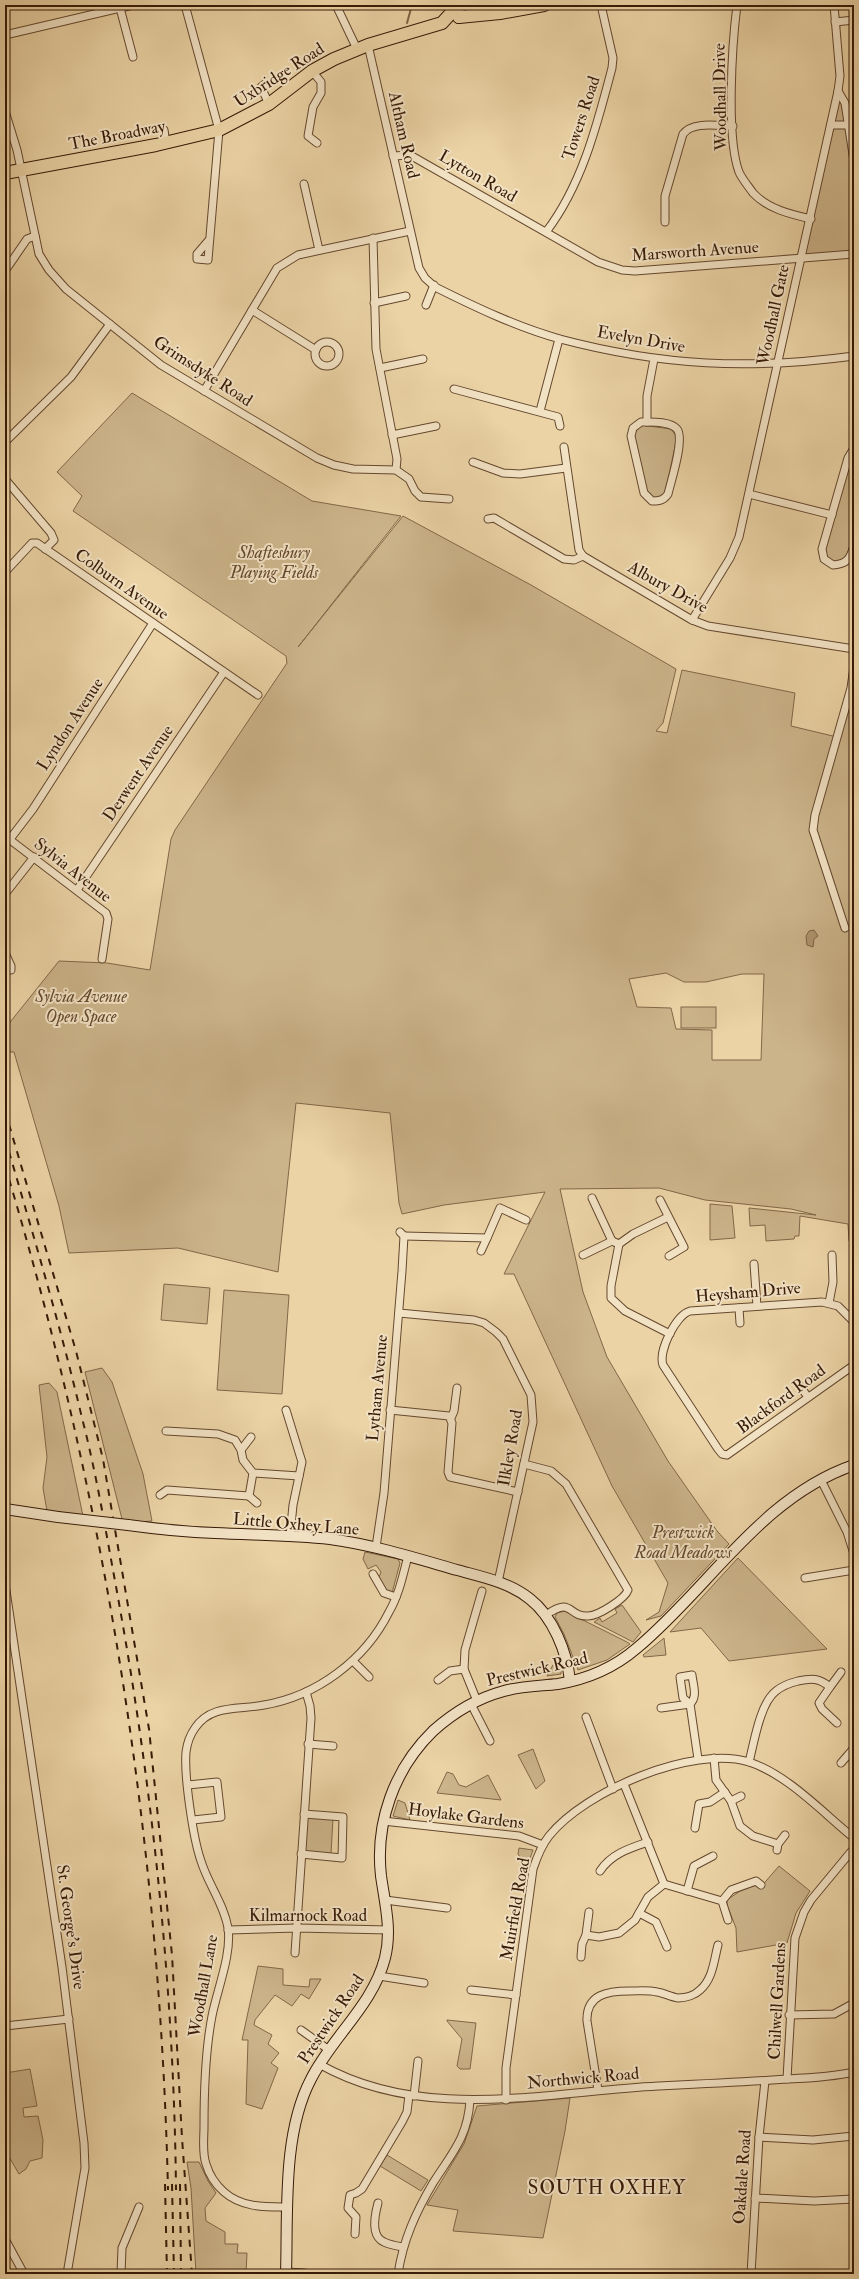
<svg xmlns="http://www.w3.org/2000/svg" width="859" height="2279" viewBox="0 0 859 2279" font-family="'IM FELL Double Pica',serif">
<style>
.green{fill:#ccb48a;stroke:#826748;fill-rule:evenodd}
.water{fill:#ae946f;stroke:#7e6345}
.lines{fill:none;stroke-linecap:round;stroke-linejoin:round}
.stream{stroke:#7e6345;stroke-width:2}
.minor-casing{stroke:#64482e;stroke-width:9}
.tertiary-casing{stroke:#64482e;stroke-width:11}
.secondary-casing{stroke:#371a07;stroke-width:12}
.primary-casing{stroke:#371a07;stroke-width:14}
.minor{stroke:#f2e2c4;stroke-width:7}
.tertiary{stroke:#f2e2c4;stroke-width:9}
.secondary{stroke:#f2e2c4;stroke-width:10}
.primary{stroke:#ebd3a5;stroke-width:12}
.rail{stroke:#371a07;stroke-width:2;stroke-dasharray:7 7;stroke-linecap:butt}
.secondary-bridge-casing{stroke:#371a07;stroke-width:12;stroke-linecap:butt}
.secondary-bridge{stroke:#f2e2c4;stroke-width:10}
.labels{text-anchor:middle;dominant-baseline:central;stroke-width:4;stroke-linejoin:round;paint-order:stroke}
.street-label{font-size:17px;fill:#371a07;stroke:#f2e2c4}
.park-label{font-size:17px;font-style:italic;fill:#64482e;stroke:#f2e2c4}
.quarter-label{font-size:19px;letter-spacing:1px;fill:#371a07;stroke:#f2e2c4}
</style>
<rect width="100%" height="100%" fill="#ebd3a5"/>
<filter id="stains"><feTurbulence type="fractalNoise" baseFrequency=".005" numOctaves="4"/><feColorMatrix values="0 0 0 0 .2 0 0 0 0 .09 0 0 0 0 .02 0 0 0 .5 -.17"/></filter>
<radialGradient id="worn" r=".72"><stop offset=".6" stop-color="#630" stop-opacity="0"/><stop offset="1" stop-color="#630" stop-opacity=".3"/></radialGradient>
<!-- green -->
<g class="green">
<path d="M 838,91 C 859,132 854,208 854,254 L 801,258 Z"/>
<path d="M 132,393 L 312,501 L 401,516 L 298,647 L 403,516 L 531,585 L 676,669 L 663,723 L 656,731 L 667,733 L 682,670 L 795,693 L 791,726 L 837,737 L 854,699 L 854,1241 L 849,1241 L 848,1224 L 800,1216 L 799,1236 L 795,1236 L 794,1239 L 766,1241 L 765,1225 L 750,1226 L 749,1208 L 816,1215 L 791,1209 L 705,1200 L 659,1188 L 560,1189 L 583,1292 L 607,1357 L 668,1461 L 717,1531 L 729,1544 L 661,1616 L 646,1620 L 659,1612 L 668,1583 L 612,1486 L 514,1274 L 504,1274 L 545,1192 L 444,1205 L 402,1214 L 399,1203 L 390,1113 L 296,1103 L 278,1272 L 178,1248 L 69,1253 L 59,1206 L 14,1052 L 5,1052 L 5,1026 L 7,1026 L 59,961 L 107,963 L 150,970 L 171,839 L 175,830 L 287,663 L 286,656 L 73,511 L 82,496 L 57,472 ZM 666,973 L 684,982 L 706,982 L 742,974 L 764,974 L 761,1060 L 712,1060 L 712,1030 L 676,1029 L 671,1008 L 637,1007 L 629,979 Z"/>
<polygon points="641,425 671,429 677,437 665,494 657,499 647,494 634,434"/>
<path d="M 854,453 C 854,480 859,542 842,562 L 834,563 L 827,558 L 825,550 L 852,455 Z"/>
<rect x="681" y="1007" width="35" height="21"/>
<polygon points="710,1204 732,1206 735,1238 710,1240"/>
<polygon points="164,1284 210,1288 207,1324 161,1320"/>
<polygon points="224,1290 289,1295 282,1394 217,1390"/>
<polygon points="102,1368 112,1382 143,1474 152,1521 123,1523 85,1372"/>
<polygon points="49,1383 57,1392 83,1516 47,1511 43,1488 47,1457 39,1385"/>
<polygon points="365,1552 398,1559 400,1563 392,1593 386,1592 379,1577 381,1572 376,1565 368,1569 363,1559"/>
<polygon points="738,1558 827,1649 729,1661 701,1628 670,1632"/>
<polygon points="622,1605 641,1632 633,1642 594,1622 600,1618 602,1622 617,1613 615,1609"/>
<polygon points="565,1611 627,1642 630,1644 607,1660 578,1670 564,1634 555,1617 557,1613"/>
<polygon points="664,1638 666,1655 644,1657 643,1655"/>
<polygon points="558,1656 561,1664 561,1674 547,1676"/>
<polygon points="533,1749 545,1781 536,1789 518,1755"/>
<polygon points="447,1772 453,1774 459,1785 466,1787 488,1775 501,1800 437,1793"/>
<polygon points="398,1800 405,1803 410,1820 393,1816"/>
<polygon points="307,1816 333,1818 331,1854 305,1851"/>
<polygon points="519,1848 533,1850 529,1861 522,1860 518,1854"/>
<polygon points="779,1866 810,1891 796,1913 787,1943 737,1952 736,1928 727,1905 727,1900 740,1891 756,1885 760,1888"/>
<polygon points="258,1966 283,1969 283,1985 309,1987 310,1979 321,1979 309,1999 301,1994 292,2006 275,1995 255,2020 254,2025 272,2035 268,2044 279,2053 271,2063 278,2068 262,2109 246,2104 248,2040 242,2040"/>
<polygon points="447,2020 476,2023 470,2069 460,2069 457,2066 462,2039 447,2021"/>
<polygon points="30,2069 37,2106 23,2108 24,2117 38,2116 43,2140 42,2158 30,2161 26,2169 19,2174 5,2150 5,2073"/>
<polygon points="570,2098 565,2131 543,2238 453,2231 458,2210 427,2205 464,2144 477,2106"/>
<polygon points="387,2155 428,2180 421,2191 380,2166"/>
<polygon points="187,2162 199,2162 208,2181 216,2193 205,2208 206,2221 225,2232 225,2244 238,2244 237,2253 247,2253 246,2274 196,2274 191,2188"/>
</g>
<!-- water -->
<polygon class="water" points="814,930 818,936 814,939 813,947 807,945 806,936 809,931"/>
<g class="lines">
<!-- stream -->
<polyline class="stream" points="407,23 412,5"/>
<defs>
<g id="minor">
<polyline points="185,5 219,130 208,260 197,259 197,254 209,240"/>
<polyline points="336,5 357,49"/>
<path d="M 737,5 C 732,45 726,137 739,172 C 742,179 749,187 753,193 C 768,209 790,214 811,219"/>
<polyline points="120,8 133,57"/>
<polyline points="835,22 854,20"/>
<polyline points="5,35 133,5"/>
<path d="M 368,45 L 419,268 L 425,278 L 435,287 C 475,307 517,327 560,339 C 662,366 750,370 854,356"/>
<polyline points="312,71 321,82 321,93 313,107 308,136 317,143"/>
<polyline points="266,83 261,87 269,104"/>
<polyline points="838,91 845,103 854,161"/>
<polyline points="5,111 17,150 39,254 49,270 66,289 161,365 317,458 334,465 353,469 396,470 409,479 415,491 421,497 449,499"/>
<polyline points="831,125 849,125"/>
<polyline points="164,130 166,143"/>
<polyline points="393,156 410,155 598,262 622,270 635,271 854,254"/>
<polyline points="304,184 319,250"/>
<path d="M 665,222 L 665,196 L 683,134 C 693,121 717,126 733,126"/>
<path d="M 546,232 C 582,185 597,125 612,68 L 613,58 L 601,5"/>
<polyline points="373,238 376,349 397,459 396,470"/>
<polyline points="5,271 27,239 35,236"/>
<polyline points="374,303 406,296"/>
<polyline points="426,305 434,285"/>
<polyline points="252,310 316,350"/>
<circle cx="327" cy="354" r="12"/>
<polyline points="380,368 423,359"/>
<polyline points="454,389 558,417 560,426"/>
<polyline points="204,391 277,268 298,255 410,231"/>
<polyline points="540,411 559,339"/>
<path d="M 641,422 C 651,422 670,421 677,429 C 685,439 671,481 668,494 C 664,500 660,501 652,501 L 644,493 L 631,436 L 633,428 Z"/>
<polyline points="647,422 647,396 654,359"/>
<polyline points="392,435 436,426"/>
<polyline points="5,442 71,377 110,324"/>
<polyline points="564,447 579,550 583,556 692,620 708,626 854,649"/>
<path d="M 854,448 L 848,458 L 822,549 L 824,559 L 833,565 C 847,564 850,559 854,546"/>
<polyline points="473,462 503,473 520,474 566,468"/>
<polyline points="5,479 51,533 54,540 45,549"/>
<polyline points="749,494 832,515"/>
<polyline points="488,519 494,518 564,559 574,560 583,556"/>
<polyline points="5,572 32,543 37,543 258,695"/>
<polyline points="692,620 730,558 739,537 838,91 840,76 834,5"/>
<polyline points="5,836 106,913 108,919 102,959"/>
<polyline points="10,839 33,809 153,623"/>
<polyline points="77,890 224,672"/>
<polyline points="5,894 34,857"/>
<polyline points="845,928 813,830 815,815 851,688 854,667"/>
<polyline points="5,953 11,966 11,970"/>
<polyline points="592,1198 612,1241"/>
<polyline points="660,1200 684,1247 669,1256"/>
<polyline points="404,1236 487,1238 500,1208 526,1220"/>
<polyline points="619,1244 611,1286 611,1298 625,1311 670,1334"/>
<polyline points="481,1251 487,1238"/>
<polyline points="583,1255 612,1241 619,1244 633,1234 668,1217"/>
<polyline points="754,1264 757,1306"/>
<polyline points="829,1303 833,1282 832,1255"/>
<polyline points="739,1308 740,1323"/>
<polyline points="399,1313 474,1320 484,1323 496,1332 503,1339 531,1395 533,1422 498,1582"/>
<path d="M 854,1322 L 838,1306 L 822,1302 L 690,1311 C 676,1315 658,1351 663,1365 L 718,1449 L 722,1454 L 727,1455 L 854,1365"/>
<polyline points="799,1385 808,1397"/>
<polyline points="286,1410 302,1462 293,1505 290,1536"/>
<polyline points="390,1410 449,1416 452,1423 448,1472 450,1477 518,1492"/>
<polyline points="451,1418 454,1411 457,1388"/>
<polyline points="166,1431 218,1434 235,1440 241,1450 243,1460 253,1473 299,1476"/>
<polyline points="241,1450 251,1437"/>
<path d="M 524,1464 L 551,1471 L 566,1484 L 628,1590 C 625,1599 598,1616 588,1616 C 567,1617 573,1596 546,1615"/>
<polyline points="821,1480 847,1532 854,1554"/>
<polyline points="160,1495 167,1490 249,1496 253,1473"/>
<polyline points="249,1496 257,1503"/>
<polyline points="376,1547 384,1493 402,1271 404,1236 400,1232"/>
<polyline points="373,1574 384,1593 396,1597"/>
<polyline points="805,1578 854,1570"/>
<polyline points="5,1584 62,1967 84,2143 85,2168 67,2274"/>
<polyline points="353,1661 369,1677"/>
<polyline points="438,1680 450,1671 464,1669"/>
<polyline points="830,1687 819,1703 822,1709 837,1723"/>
<polyline points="477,1701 464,1669 465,1650 482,1591"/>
<polyline points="471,1704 490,1741"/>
<path d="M 661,1708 L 690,1704 C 698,1697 693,1685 692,1675 L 680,1677 L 683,1698 L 690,1704 L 698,1759"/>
<polyline points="586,1717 613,1789"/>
<polyline points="308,1744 333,1746"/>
<polyline points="714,1758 716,1780 731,1801 740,1826 753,1836 778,1844"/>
<path d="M 749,1762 C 754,1743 760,1703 776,1691 C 782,1686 790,1683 798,1681 C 812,1678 819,1678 830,1687 L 841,1672"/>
<polyline points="841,1763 854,1748"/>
<polyline points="188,1785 217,1782 221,1817 193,1820"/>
<polyline points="731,1801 741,1796"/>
<polyline points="383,1821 519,1836 543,1845"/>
<polyline points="695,1828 699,1804 710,1802 725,1792"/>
<polyline points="777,1850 778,1844 785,1835"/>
<polyline points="301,1854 342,1858 343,1817 304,1814"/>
<path d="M 600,1871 C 611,1854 630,1848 648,1842"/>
<polyline points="664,1884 722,1901 728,1920"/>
<polyline points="687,1891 694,1866 713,1856"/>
<polyline points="385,1900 447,1908"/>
<polyline points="722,1901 731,1890 756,1881 761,1885"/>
<polyline points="639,1913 656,1922 667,1947"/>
<polyline points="228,1930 297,1928 389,1930"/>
<polyline points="586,1935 599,1937 619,1933 635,1920 648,1897 664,1884 624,1784"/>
<polyline points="295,1953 311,1718 310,1706 306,1692"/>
<polyline points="581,1957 582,1944 586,1935 589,1912"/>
<polyline points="379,1976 424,1983"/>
<polyline points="471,1990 516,1995"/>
<polyline points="789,2015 834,2014 854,2003"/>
<polyline points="5,2026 69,2019"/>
<polyline points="301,2030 329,2050"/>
<path d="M 319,2064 C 423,2123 545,2092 658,2086 C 701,2084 745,2082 788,2079 C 810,2078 832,2077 854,2072"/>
<polyline points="787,2079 795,1938 804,1912 811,1900 854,1848"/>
<path d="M 598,2090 L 587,2021 C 586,1994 608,1991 630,1991 C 639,1991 648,1990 657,1992 C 664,1993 671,1997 678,1998 C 686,1998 695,1995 700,1990 C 713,1979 714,1960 718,1945"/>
<polyline points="414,2096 418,2061"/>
<path d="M 506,2100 L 506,2068 L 533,1869 C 537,1857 541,1846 549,1836 C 585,1791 692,1745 749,1762 C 787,1774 823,1813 854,1838"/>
<polyline points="759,2137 813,2140 854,2136"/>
<polyline points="755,2198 814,2201 854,2199"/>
<path d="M 378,2203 C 375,2214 370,2236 384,2242 C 390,2245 397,2246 403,2247"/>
<path d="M 288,2207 C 266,2207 242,2208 224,2192 C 216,2185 209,2174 206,2164 C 202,2153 204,2138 204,2126 C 204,2089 205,2052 212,2016 C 217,1990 232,1954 228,1928 C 224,1904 208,1884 201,1861 C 193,1838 184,1776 186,1752 C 187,1744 190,1735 195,1728 C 211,1704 239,1710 264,1705 C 317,1696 365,1660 389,1612 C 399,1595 403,1575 408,1556"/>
<polyline points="355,2234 356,2217 348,2208 350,2195 356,2193 362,2189 402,2122 407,2112 409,2095"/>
<polyline points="5,2239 24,2274"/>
<polyline points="121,2274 122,2248 139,2207"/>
<path d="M 398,2274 C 403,2240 416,2212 433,2183 C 452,2153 468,2137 470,2100"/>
<polyline points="751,2274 759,2137 765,2081"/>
</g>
<polyline id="tertiary" points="286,2273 305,2274"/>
<g id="secondary">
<polyline points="5,1509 58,1517"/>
<path d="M 128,1525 C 157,1529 186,1532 215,1533 C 254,1535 292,1535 330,1539 C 374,1545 415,1558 457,1570 C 482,1577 509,1582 530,1599 C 553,1617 567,1652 570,1681"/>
<path d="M 286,2274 C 288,2213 282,2134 311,2079 C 332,2037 373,2005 385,1958 C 392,1930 385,1904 381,1876 C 375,1823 394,1769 433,1731 C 453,1713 478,1698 504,1691 C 522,1686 540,1686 558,1684 C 588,1679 615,1667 637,1648 C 710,1587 761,1497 854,1465"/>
</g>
<g id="primary">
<polyline points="459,17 500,13 544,5"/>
<polyline points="5,173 156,145 219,130 269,104 312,71 334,59 368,45 442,23 452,12 458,13 459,17"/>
</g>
</defs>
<!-- minor casing -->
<use href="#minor" class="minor-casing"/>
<!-- tertiary casing -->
<use href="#tertiary" class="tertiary-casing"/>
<!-- secondary casing -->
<use href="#secondary" class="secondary-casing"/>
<!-- primary casing -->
<use href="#primary" class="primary-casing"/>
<!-- minor -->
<use href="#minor" class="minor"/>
<!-- tertiary -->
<use href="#tertiary" class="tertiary"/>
<!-- secondary -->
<use href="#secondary" class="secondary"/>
<!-- primary -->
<use href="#primary" class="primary"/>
<!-- rail -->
<g class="rail">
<polyline points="5,1111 76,1351 103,1459 149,1729 172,1955 182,2138 192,2274"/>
<path d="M 5,1138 C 32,1231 60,1324 82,1418 C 96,1472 105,1527 115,1581 C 152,1782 174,1986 176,2190"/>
<path d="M 5,1166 C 106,1499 160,1843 168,2190"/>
<polyline points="165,2184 167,2274"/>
<polyline points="172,2184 174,2274"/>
<polyline points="180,2184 181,2274"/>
</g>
<defs>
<polyline id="secondary-bridge" points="58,1517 128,1525"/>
</defs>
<!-- secondary-bridge casing -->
<use href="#secondary-bridge" class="secondary-bridge-casing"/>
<!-- secondary-bridge -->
<use href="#secondary-bridge" class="secondary-bridge"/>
</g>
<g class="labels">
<!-- street labels -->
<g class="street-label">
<text transform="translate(279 75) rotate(-33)">Uxbridge Road</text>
<text transform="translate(720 97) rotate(-91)">Woodhall Drive</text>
<text transform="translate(581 118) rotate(-72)">Towers Road</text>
<text transform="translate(117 135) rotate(-11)">The Broadway</text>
<text transform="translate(404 135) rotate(77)">Altham Road</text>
<text transform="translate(478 176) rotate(30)">Lytton Road</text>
<text transform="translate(695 251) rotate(-4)">Marsworth Avenue</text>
<text transform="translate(773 315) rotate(-78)">Woodhall Gate</text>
<text transform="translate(641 339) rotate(10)">Evelyn Drive</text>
<text transform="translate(203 371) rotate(33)">Grimsdyke Road</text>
<text transform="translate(122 584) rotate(35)">Colburn Avenue</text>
<text transform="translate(668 587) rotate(29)">Albury Drive</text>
<text transform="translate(70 724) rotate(-57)">Lyndon Avenue</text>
<text transform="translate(138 773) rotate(-56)">Derwent Avenue</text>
<text transform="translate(73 870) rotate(38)">Sylvia Avenue</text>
<text transform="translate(748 1292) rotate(-5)">Heysham Drive</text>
<text transform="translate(377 1388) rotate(-85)">Lytham Avenue</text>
<text transform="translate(781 1399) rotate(-36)">Blackford Road</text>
<text transform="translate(510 1448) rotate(-80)">Ilkley Road</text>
<text transform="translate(296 1524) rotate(5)">Little Oxhey Lane</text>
<text transform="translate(537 1669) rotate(-13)">Prestwick Road</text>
<text transform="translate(466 1816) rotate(7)">Hoylake Gardens</text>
<text transform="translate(515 1909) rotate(-80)">Muirfield Road</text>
<text x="308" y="1915">Kilmarnock Road</text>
<text transform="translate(71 1927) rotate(82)">St. George's Drive</text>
<text transform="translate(203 1986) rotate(-80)">Woodhall Lane</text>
<text transform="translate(777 2001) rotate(-87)">Chilwell Gardens</text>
<text transform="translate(331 2019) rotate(-56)">Prestwick Road</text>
<text transform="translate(583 2078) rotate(-5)">Northwick Road</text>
<text transform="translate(742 2177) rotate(-86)">Oakdale Road</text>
</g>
<!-- park labels -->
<g class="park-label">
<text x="274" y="552">Shaftesbury<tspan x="274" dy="20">Playing Fields</tspan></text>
<text x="81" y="996">Sylvia Avenue<tspan x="81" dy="20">Open Space</tspan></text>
<text x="683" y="1532">Prestwick<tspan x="683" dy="20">Road Meadows</tspan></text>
</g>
<!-- quarter labels -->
<g class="quarter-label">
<text x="607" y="2188">SOUTH OXHEY</text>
</g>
</g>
<!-- margin -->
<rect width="859" height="2279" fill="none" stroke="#ebd3a5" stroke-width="20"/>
<rect x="6" y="6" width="847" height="2267" fill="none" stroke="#371a07" stroke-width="2"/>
<rect x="10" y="10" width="839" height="2259" fill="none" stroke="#371a07"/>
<rect width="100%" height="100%" filter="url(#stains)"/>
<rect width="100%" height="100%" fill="url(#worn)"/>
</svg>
